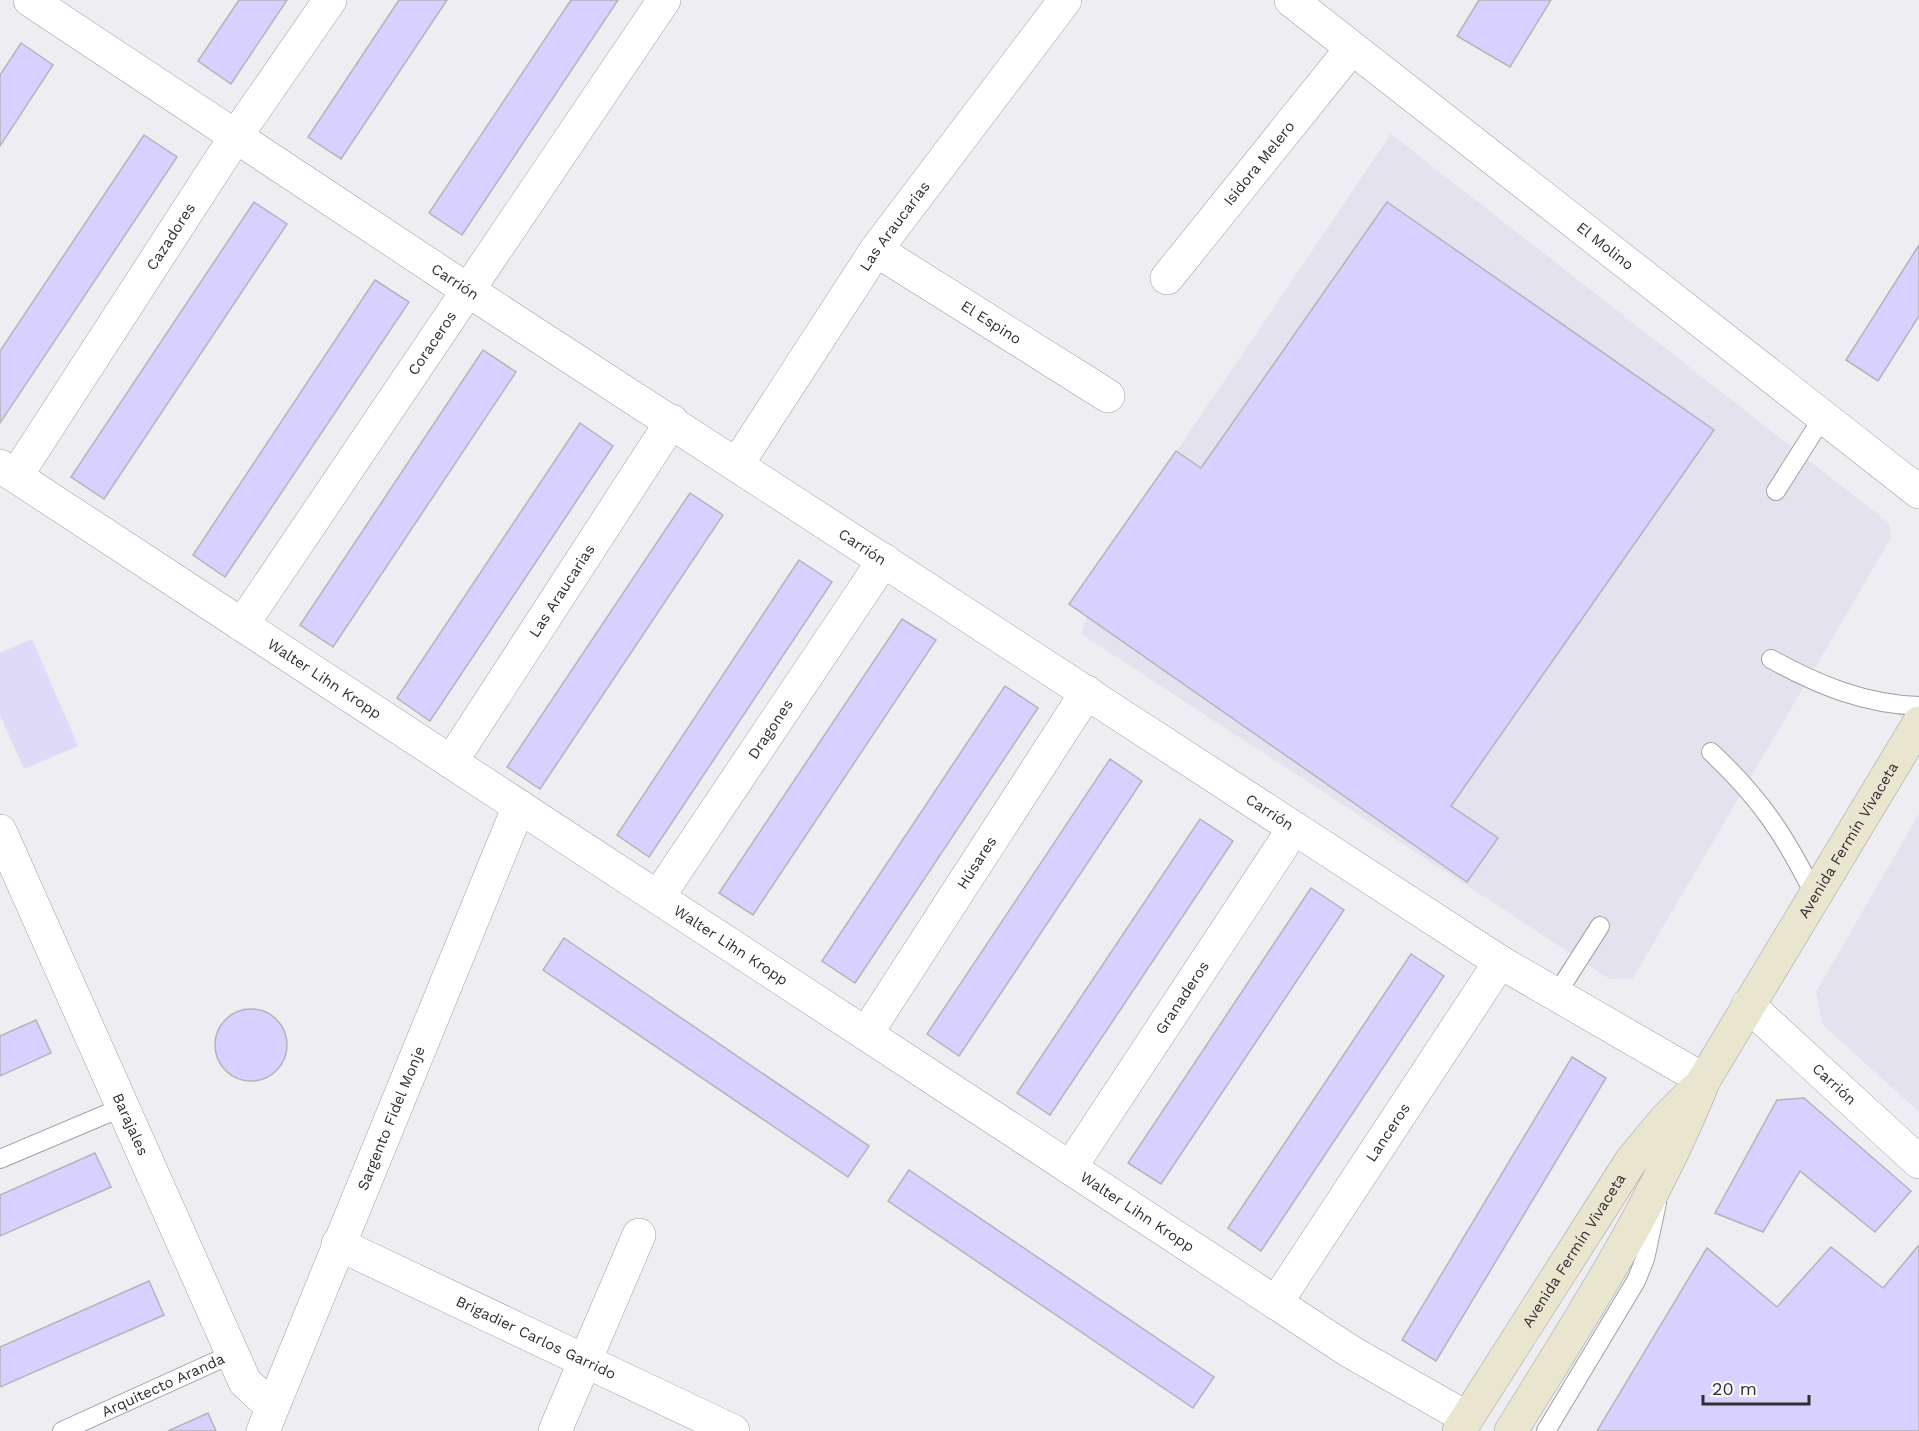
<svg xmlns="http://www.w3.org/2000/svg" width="1919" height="1431" viewBox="0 0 1919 1431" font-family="'Work Sans',sans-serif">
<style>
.built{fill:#e3e2ee}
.green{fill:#dfdaf8}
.building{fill:#d8d0ff;stroke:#b4b3b8;stroke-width:1.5}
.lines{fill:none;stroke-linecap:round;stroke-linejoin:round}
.lane-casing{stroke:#a0a0a4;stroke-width:20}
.street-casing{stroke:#a0a0a4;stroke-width:34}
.secondary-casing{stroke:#a0a0a4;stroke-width:34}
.lane{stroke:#fff;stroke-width:18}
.street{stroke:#fff;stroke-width:33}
.secondary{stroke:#eae5ce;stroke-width:33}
.labels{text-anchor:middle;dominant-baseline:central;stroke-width:4.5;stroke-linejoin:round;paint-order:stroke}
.street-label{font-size:15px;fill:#302f31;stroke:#fbfaff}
</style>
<rect width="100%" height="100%" fill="#eeedf2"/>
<!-- built -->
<g class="built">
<polygon points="1391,134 1889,523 1891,538 1633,978 1610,979 1081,634 1114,544"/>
<polygon points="1919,814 1919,1112 1822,1024 1816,992"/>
</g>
<!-- green -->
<polygon class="green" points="32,639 78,746 24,769 0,715 0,653"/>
<!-- building -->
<g class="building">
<polygon points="239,0 287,0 231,84 198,61"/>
<polygon points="399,0 447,0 341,159 308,137"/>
<polygon points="571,0 618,0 462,235 429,213"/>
<polygon points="1479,0 1551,0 1510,67 1457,36"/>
<polygon points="21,43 53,65 0,146 0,75"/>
<polygon points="144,135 177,157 0,423 0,351"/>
<polygon points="254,202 287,224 104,499 71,477"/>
<polygon points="1387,202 1714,430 1451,806 1498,838 1467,882 1069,604 1176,451 1201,468"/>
<polygon points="1919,245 1919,316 1878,381 1846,360"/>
<polygon points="375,280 409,302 225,577 193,555"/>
<polygon points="483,350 516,372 333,647 300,625"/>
<polygon points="580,423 613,446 430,721 397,698"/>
<polygon points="690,493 723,515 540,789 507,767"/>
<polygon points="799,560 832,582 649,857 617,835"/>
<polygon points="902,619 936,640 753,915 719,893"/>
<polygon points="1005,686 1038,708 855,983 822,961"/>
<polygon points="1110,759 1142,781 959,1056 927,1034"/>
<polygon points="1200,819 1233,841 1050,1115 1017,1093"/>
<polygon points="1311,888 1344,910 1161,1184 1128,1163"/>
<polygon points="564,938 869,1146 848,1177 543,970"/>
<polygon points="1411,954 1444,976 1261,1251 1228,1228"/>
<circle cx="251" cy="1045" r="36"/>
<polygon points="36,1020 51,1053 0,1076 0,1036"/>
<polygon points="1572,1057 1606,1078 1436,1361 1402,1340"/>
<polygon points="1804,1098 1911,1191 1875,1232 1800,1171 1763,1232 1715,1213 1777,1100"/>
<polygon points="95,1153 111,1187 0,1236 0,1195"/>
<polygon points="909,1170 1214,1377 1193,1408 888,1201"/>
<polygon points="1919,1245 1919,1431 1597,1431 1707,1248 1777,1307 1831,1247 1883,1288"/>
<polygon points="149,1281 164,1315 0,1387 0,1347"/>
<polygon points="208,1413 216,1431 168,1431"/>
</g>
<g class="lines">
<defs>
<g id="lane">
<polyline points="1776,491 1823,417"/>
<path d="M 1771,659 C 1818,685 1864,704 1919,706"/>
<path d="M 1711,752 C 1760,798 1785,835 1815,896"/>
<polyline points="1556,995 1600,926"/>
<polyline points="0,1159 123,1107"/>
<path id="s1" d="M 62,1431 L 232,1354"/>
<polyline points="1546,1431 1636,1281 1645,1259 1657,1203"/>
</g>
<g id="street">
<path id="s2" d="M 30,0 L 469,291 L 1500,962 L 1704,1080"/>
<path id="s3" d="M 1291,0 L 1919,492"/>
<path id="s4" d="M 876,250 L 1108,396"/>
<path id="s5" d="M 1167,278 L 1352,48"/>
<path id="s6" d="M 738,463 L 876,250 L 1065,0"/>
<path id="s7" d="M 0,466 L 1351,1352 L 1467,1418"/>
<path id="s8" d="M 16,476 L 236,136 L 330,0"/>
<path id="s9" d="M 242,625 L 664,0"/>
<path id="s10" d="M 451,762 L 672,421"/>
<path id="s11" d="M 0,831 L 245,1382 L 272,1407"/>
<path id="s12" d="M 658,897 L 884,560"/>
<path id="s13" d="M 1748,1005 L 1919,1162"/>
<path id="s14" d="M 866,1034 L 1087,692"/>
<path id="s15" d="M 1070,1168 L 1294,828"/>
<path id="s16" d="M 338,1244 L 733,1431"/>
<path id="s17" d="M 1276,1303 L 1500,962"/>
<path id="s18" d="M 263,1431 L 519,806"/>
<polyline points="555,1431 639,1235"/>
</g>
<g id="secondary">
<path id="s19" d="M 1459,1431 L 1631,1161 L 1664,1121 L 1695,1090"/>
<path id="s20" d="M 1511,1431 C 1581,1318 1655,1204 1704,1080 L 1919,723"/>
</g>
</defs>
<!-- lane casing -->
<use href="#lane" class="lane-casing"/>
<!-- street casing -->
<use href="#street" class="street-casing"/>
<!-- secondary casing -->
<use href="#secondary" class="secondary-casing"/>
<!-- lane -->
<use href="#lane" class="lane"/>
<!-- street -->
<use href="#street" class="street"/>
<!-- secondary -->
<use href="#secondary" class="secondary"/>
</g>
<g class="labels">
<!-- street labels -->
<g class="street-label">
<text stroke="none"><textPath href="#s5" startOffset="147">Isidora Melero</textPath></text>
<text stroke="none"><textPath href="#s6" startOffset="284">Las Araucarias</textPath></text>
<text stroke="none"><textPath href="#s8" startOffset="285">Cazadores</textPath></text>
<text stroke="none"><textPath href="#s3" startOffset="399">El Molino</textPath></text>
<text stroke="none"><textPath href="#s2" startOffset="510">Carrión</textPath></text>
<text stroke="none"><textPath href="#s4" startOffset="136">El Espino</textPath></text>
<text stroke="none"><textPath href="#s9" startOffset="340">Coraceros</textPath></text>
<text stroke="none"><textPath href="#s2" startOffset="996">Carrión</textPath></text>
<text stroke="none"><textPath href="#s10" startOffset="204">Las Araucarias</textPath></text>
<text stroke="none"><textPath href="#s7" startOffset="388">Walter Lihn Kropp</textPath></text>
<text stroke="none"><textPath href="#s12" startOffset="202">Dragones</textPath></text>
<text stroke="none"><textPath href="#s2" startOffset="1482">Carrión</textPath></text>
<text stroke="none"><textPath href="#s20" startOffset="681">Avenida Fermín Vivaceta</textPath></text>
<text stroke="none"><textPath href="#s14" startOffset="204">Húsares</textPath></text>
<text stroke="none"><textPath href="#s7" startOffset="874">Walter Lihn Kropp</textPath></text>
<text stroke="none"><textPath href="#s15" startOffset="204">Granaderos</textPath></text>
<text stroke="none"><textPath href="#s13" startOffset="117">Carrión</textPath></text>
<text stroke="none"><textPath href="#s18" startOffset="338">Sargento Fidel Monje</textPath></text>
<text stroke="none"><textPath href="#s11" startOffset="321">Barajales</textPath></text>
<text stroke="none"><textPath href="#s17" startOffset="204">Lanceros</textPath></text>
<text stroke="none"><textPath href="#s7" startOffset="1360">Walter Lihn Kropp</textPath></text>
<text stroke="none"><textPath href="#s19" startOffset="214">Avenida Fermín Vivaceta</textPath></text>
<text stroke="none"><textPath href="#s16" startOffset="219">Brigadier Carlos Garrido</textPath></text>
<text stroke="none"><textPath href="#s1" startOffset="111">Arquitecto Aranda</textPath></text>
</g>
</g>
<!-- scale -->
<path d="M1703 1395v9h106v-9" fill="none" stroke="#302f31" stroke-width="3"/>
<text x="1712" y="1395" font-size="18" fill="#302f31" stroke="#fbfaff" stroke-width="4.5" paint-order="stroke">20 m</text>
</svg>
